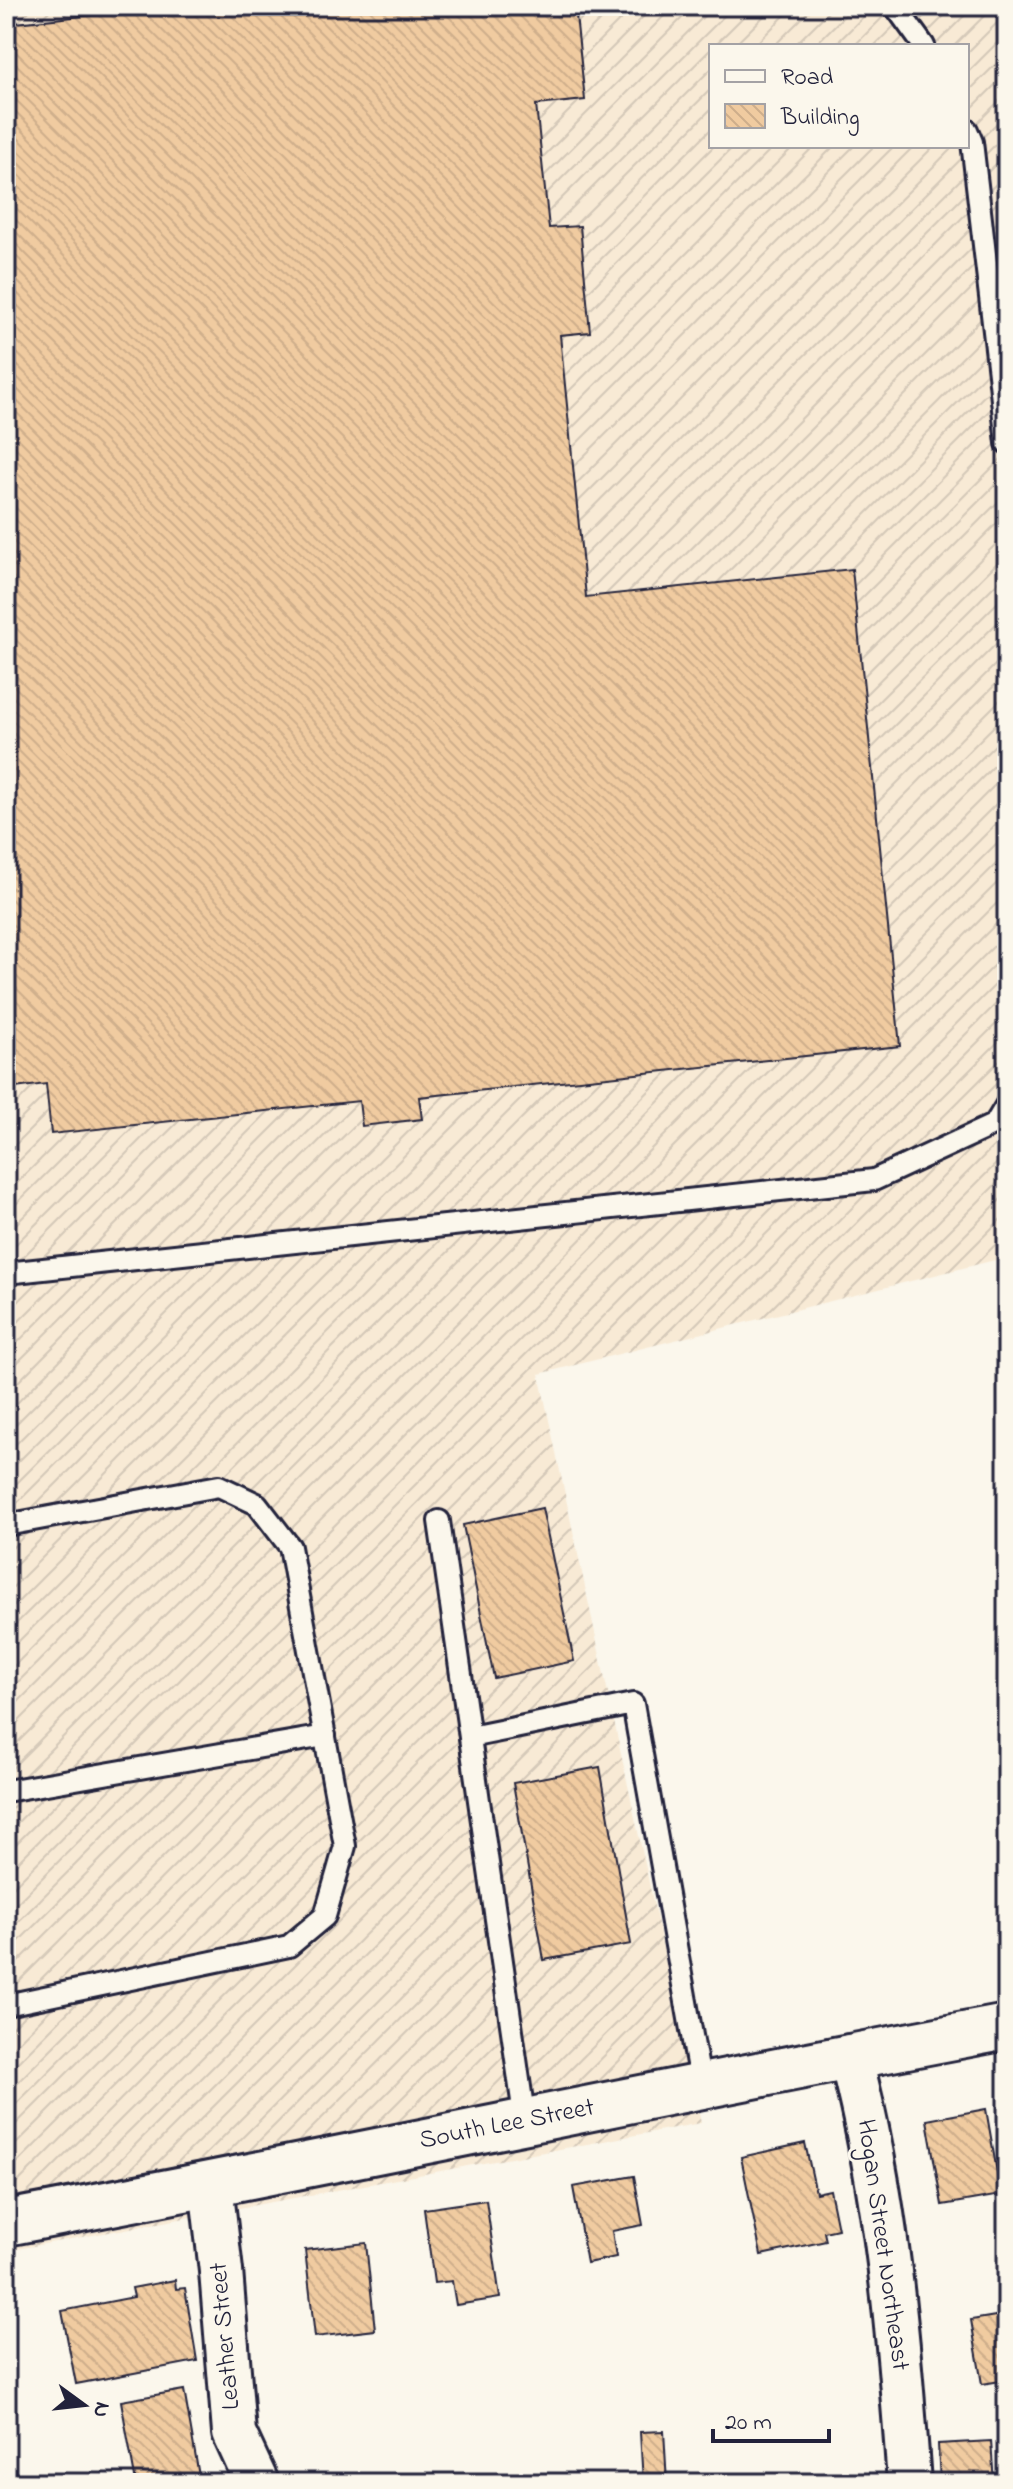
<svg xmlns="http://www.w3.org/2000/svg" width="1013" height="2489" viewBox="0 0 1013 2489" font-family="'Indie Flower',sans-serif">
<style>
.industrial{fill:url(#industrial-furrows);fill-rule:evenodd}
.building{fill:url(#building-back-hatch);stroke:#22223b;stroke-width:2}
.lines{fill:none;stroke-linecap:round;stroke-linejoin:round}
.service-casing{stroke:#22223b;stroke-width:26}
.minor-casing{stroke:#22223b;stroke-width:48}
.tertiary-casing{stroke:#22223b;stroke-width:50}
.service{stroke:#fbf7ec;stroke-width:20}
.minor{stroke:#fbf7ec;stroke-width:42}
.tertiary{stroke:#fbf7ec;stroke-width:44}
.labels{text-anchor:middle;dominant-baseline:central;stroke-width:6;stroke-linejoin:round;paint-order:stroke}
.street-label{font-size:26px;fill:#22223b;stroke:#fbf7ec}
</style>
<defs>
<pattern id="industrial-furrows" width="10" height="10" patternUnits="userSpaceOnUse" patternTransform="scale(2)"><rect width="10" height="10" fill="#f8ead5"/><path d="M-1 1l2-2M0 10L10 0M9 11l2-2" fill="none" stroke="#d4c8b8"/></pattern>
<pattern id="building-back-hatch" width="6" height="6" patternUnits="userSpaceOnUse" patternTransform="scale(2)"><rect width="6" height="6" fill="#f0cba0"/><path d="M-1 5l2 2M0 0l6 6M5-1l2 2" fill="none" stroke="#ceae8b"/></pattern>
</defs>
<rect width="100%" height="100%" fill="#fbf7ec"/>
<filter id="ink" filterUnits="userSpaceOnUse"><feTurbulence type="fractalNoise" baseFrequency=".0125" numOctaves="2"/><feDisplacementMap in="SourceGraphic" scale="16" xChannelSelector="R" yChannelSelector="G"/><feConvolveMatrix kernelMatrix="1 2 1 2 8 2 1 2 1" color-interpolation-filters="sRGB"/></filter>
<g filter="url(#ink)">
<!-- industrial -->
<path class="industrial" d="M 6,6 L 1007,6 L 1007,1257 L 539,1374 L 701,2123 L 6,2251 ZM 711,46 L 967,46 L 967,146 L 711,146 Z"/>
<!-- building -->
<g class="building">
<polygon points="101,6 575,6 585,100 536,105 549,228 580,226 590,332 560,335 586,597 852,569 900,1046 419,1097 422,1119 362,1126 359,1101 51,1134 46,1084 6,1089 6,24 101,14"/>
<polygon points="542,1508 574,1661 494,1678 463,1525"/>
<polygon points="600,1767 631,1944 544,1960 513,1783"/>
<polygon points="986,2109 1001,2195 942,2205 927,2120"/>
<polygon points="805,2143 816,2193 830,2190 838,2229 824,2232 826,2241 761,2255 741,2157"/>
<polygon points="634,2176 643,2225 612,2231 616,2257 587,2263 573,2187"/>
<polygon points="486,2200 500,2298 456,2305 452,2281 434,2283 424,2209"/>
<polygon points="366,2243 375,2330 315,2337 305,2250"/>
<polygon points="175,2280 176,2289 185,2288 197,2361 76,2384 62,2311 134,2297 132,2288"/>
<polygon points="1002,2315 1007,2346 1007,2380 982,2384 971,2320"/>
<polygon points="184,2390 199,2476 162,2483 136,2483 121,2401"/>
<polygon points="664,2431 667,2483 643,2483 640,2432"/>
<polygon points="991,2441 994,2483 940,2483 938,2444"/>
<polygon points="871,2477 871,2483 820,2483 819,2479"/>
</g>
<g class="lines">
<defs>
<g id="service">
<polyline points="895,6 924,46"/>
<polyline points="967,130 972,142 1007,443"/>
<polyline points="6,1273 874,1180 995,1124 1007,1104"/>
<polyline points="439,1521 525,2122"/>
<polyline points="6,1525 219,1486 257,1504 290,1547 345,1846 325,1916 289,1946 6,2005"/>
<polyline points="470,1737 633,1704 701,2086"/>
<polyline points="6,1791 325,1736"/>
</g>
<g id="minor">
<path d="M 850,2056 C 887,2196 899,2340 909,2483"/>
<polyline points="211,2185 221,2271 234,2433 257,2483"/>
</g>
<path id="tertiary" d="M 6,2223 C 340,2161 673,2089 1007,2027"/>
</defs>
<!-- service casing -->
<use href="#service" class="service-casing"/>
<!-- minor casing -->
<use href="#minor" class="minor-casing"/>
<!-- tertiary casing -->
<use href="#tertiary" class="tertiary-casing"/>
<!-- service -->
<use href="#service" class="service"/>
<!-- minor -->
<use href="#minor" class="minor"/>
<!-- tertiary -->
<use href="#tertiary" class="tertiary"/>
</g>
</g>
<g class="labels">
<!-- street labels -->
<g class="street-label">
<text transform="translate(507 2125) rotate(-11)">South Lee Street</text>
<text transform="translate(882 2245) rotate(82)">Hogan Street Northeast</text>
<text transform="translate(226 2336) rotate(-95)">Leather Street</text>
</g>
</g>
<!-- margin -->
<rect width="1013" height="2489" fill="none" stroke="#fbf7ec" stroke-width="32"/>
<rect x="16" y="16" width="981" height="2457" fill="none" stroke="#22223b" stroke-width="3" filter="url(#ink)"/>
<!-- legend -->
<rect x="709" y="44" width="260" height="104" fill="#fbf7ec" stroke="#a4a2a5" stroke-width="2"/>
<rect x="725" y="70" width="40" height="12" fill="#fbf7ec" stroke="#a4a2a5" stroke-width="2"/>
<text x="781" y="84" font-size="24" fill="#22223b">Road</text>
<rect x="725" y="104" width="40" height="24" fill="url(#building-back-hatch)" stroke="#a4a2a5" stroke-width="2"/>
<text x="781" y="124" font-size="24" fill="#22223b">Building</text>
<!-- north arrow -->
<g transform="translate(84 2405) rotate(105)" stroke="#fbf7ec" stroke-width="6" paint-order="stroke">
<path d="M0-6L14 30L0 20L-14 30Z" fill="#22223b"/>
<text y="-12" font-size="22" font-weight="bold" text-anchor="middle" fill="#22223b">N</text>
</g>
<!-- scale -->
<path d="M713 2429v12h116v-12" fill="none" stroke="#22223b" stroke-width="4"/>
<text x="725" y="2429" font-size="24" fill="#22223b" stroke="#fbf7ec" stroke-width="6" paint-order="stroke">20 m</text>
</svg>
